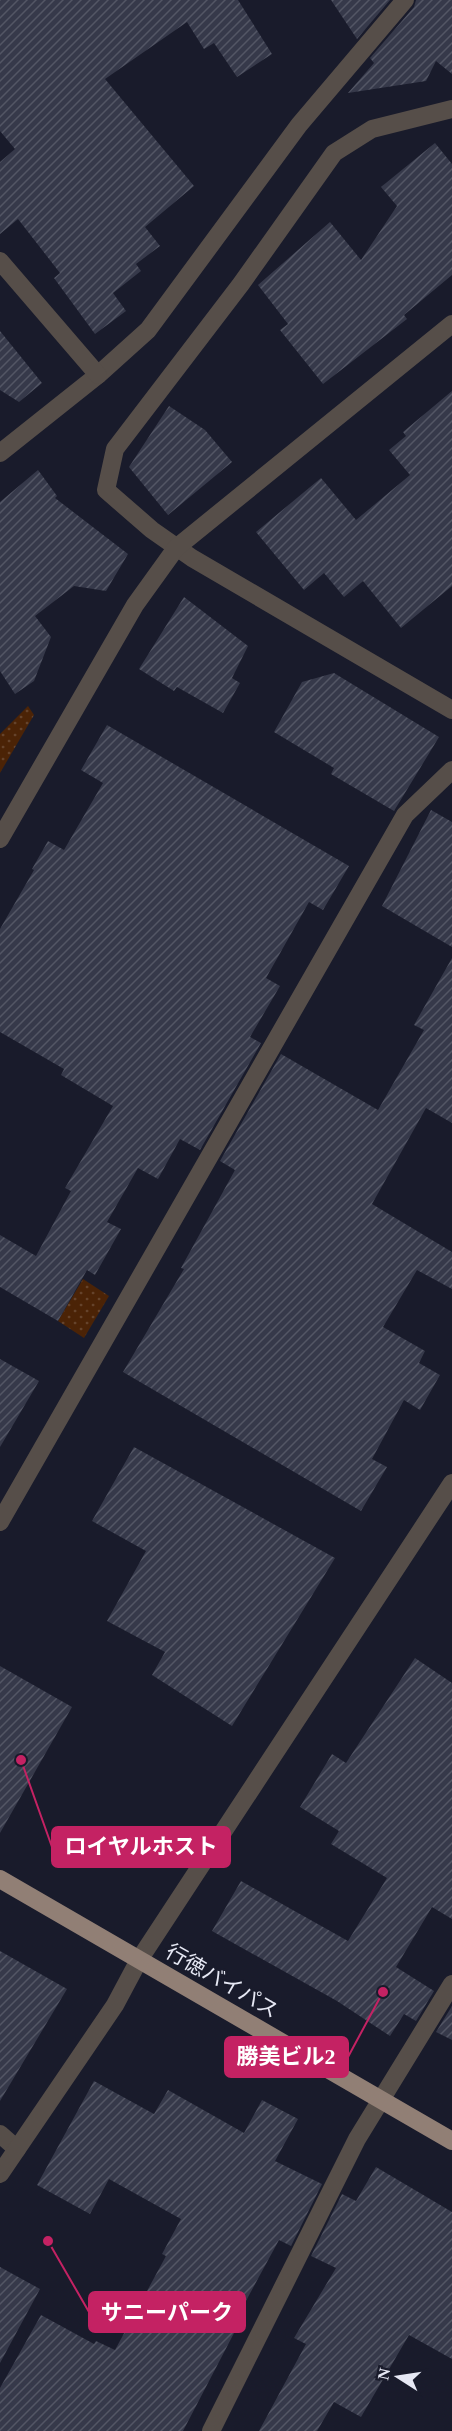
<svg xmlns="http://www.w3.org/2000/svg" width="452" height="2431" viewBox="0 0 452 2431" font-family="'Times New Roman','Noto Sans JP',serif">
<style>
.garden{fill:url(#garden-dots)}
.building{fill:url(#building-hatch)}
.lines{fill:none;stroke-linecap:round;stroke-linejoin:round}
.pedestrian{stroke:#564e49;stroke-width:18}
.minor{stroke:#564e49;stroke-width:18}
.tertiary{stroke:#564e49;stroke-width:18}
.primary{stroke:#917f75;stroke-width:18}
.labels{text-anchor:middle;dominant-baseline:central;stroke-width:4.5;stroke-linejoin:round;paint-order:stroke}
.street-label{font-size:21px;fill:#e6e8f4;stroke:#191b2b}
.leader{fill:none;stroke:#c42263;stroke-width:2}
.callout-dot{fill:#c42263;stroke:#191b2b;stroke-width:2}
.callout{fill:#c42263;stroke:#c42263;stroke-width:2}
.callout-label{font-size:22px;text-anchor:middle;font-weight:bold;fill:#fff}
</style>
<defs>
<pattern id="garden-dots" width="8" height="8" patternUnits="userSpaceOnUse" patternTransform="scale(1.5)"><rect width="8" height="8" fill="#4b2306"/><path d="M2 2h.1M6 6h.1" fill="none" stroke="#65432b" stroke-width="1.8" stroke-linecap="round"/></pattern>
<pattern id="building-hatch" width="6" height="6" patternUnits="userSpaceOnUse" patternTransform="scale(1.5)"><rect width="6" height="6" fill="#36394a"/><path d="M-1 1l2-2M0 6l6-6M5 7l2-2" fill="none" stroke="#535665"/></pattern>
</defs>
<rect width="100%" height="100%" fill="#191b2b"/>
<!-- garden -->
<g class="garden">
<polygon points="28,706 34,715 0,773 0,734"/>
<polygon points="83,1279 109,1296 84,1338 58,1321"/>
</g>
<!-- building -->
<g class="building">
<polygon points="0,0 238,0 272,54 237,77 214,43 204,49 187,22 105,79 194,186 145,227 160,246 136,264 141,271 113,293 126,311 95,334 54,278 60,273 18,219 0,234 0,162 15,149 0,131"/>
<polygon points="331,0 390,0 357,39"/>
<polygon points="416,0 452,0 452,74 436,61 426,81 348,93 374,63 370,58 414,7"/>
<polygon points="435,143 452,164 452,275 404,315 407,319 323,384 280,330 288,324 258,285 330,222 361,260 397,206 381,187"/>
<polygon points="0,331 42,383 19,402 0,390"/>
<polygon points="452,391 452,586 401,628 363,581 344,597 324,573 304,590 256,532 321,478 356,520 410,475 389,450 406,436 403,432"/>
<polygon points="169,406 205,430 232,462 168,515 129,467"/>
<polygon points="38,470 57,496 55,498 128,554 106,591 74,586 35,616 51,637 34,681 15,694 0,671 0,502"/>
<polygon points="184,597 248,646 232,678 240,683 223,713 177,687 174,691 139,669"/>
<polygon points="334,673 439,737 394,811 331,774 334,768 274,732 302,682"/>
<polygon points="107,725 349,866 323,910 309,902 266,978 280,986 250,1037 261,1043 200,1150 180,1139 158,1179 138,1168 107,1222 121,1229 95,1275 87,1270 58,1321 0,1287 0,1235 36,1256 71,1191 65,1188 113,1106 61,1075 64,1069 0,1032 0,929 34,870 32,869 48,841 64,850 103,783 81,770"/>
<polygon points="431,810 452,822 452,947 382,906"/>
<polygon points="452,958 452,1123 426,1108 372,1204 452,1252 452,1289 417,1270 383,1327 425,1351 419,1363 440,1375 420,1410 404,1400 372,1459 387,1467 361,1511 123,1372 184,1269 181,1268 235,1170 220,1161 281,1054 378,1110 424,1030 414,1025"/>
<polygon points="0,1359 39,1381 0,1447"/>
<polygon points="134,1447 335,1558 232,1726 152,1675 165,1652 107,1621 146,1551 92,1521"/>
<polygon points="415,1658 452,1683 452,1919 432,1907 396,1967 434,1991 416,2021 404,2014 390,2036 337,2001 212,1931 241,1881 348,1941 387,1878 331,1844 339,1831 300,1807 332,1754 346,1763"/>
<polygon points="0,1666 72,1707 0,1833"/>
<polygon points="0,1951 67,1989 0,2101"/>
<polygon points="452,2006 452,2040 436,2032"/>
<polygon points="94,2081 154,2114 168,2090 244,2133 262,2100 298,2119 275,2161 322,2184 291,2246 279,2240 241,2310 245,2312 183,2431 0,2431 0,2388 41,2315 94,2344 96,2341 115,2350 166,2256 162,2254 181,2219 109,2179 90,2214 37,2185"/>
<polygon points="376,2167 452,2212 452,2359 409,2335 361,2417 334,2402 317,2431 259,2431 306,2344 294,2338 336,2268 311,2256 342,2194 356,2201"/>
<polygon points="0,2267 40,2289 0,2363"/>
</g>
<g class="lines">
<!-- pedestrian -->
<polyline class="pedestrian" points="0,1522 405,815 452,770"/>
<!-- minor -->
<g class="minor">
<polyline points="452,109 372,129 334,153 241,284 115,449 106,490 152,530 192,558 452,710"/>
<polyline points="0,453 98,375 148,330 299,125 405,0"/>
<polyline points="0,2134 17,2149"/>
<polyline points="0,2174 115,2005 139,1960 452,1483"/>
<polyline points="211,2431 357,2139 452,1984"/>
</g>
<!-- tertiary -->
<g class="tertiary">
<polyline points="0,261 98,375"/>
<polyline points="0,839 135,605 176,548 452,324"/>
</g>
<!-- primary -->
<polyline class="primary" points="0,1879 452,2141"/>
</g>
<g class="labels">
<!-- street labels -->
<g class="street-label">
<text transform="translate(222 1981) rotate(30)">行徳バイパス</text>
</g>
</g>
<!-- callouts -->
<path class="leader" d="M21 1760L52 1847M383 1992L348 2057M48 2241L89 2312"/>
<g class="callout-dot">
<circle cx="21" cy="1760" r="6"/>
<circle cx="383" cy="1992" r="6"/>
<circle cx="48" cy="2241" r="6"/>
</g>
<g class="callout">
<rect x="52" y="1827" width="178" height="40" rx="6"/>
<rect x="225" y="2037" width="123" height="40" rx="6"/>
<rect x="89" y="2292" width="156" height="40" rx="6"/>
</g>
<g class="callout-label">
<text x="141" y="1854">ロイヤルホスト</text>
<text x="286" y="2064">勝美ビル2</text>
<text x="167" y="2320">サニーパーク</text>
</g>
<!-- north arrow -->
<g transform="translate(398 2377) rotate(282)" stroke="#191b2b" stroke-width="4.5" paint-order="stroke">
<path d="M0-4.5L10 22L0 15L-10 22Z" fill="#e6e8f4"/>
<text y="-9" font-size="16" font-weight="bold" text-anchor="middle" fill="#e6e8f4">N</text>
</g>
</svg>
